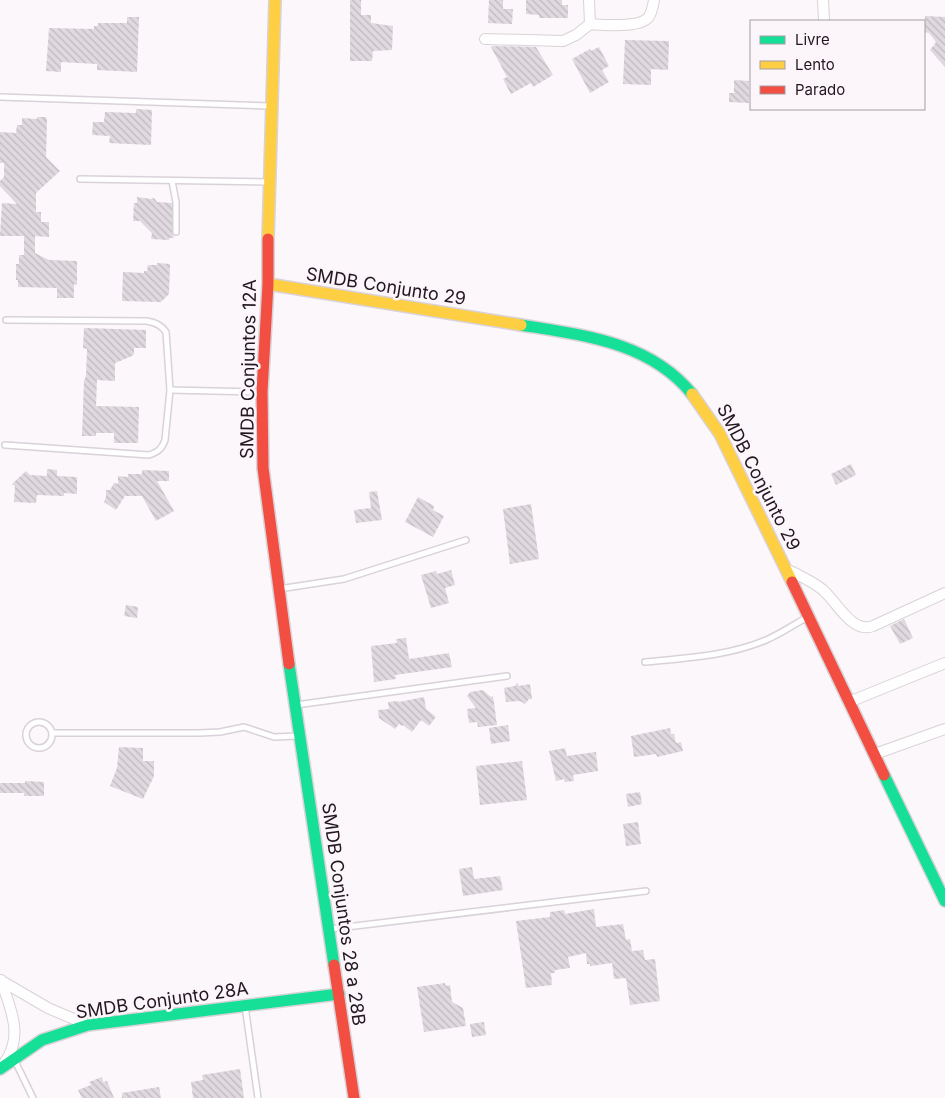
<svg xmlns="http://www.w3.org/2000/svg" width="945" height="1098" viewBox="0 0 945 1098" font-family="Inter,sans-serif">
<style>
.building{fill:url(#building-back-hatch)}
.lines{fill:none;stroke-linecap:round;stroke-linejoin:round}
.lane-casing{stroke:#d9d2d8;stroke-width:8}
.street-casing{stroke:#d9d2d8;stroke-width:12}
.fast-casing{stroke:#d9d2d8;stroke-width:14}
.slow-casing{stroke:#d9d2d8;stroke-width:14}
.jam-casing{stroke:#d9d2d8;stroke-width:14}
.lane{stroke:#fefefe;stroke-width:5}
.street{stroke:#fefefe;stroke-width:10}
.fast{stroke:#16e098;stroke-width:11}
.slow{stroke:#ffcf43;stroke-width:11}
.jam{stroke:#f24e42;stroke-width:11}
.labels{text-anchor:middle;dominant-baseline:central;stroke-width:5;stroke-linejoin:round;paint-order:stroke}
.street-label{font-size:18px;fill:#211720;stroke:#fcf6fb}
</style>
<defs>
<pattern id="building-back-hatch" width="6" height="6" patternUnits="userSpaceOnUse" patternTransform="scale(1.25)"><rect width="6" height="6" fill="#e0d9e0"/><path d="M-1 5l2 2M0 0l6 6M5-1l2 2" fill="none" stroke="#c0bac0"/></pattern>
</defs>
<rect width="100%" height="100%" fill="#fbf7fa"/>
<!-- building -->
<g class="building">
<polygon points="350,0 361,0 361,15 371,15 371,23 393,26 392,50 373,51 372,61 350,61"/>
<polygon points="489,0 503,0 503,9 513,9 512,24 488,23"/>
<polygon points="526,0 562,0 562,5 568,5 568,18 539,18 539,15 526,14"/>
<polygon points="925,16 945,17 945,67 930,50 936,42 929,33 924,32"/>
<polygon points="127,17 139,17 137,72 97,70 97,64 61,62 61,72 46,71 49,28 94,29 94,26 98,26 98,23 127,23"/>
<polygon points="625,40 669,41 668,70 651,69 651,85 623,84"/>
<polygon points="493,46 536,47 553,75 533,87 531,83 511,94 503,79 507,77 491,47"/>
<polygon points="599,47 609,66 602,70 609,82 590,93 572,59 590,49 591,51"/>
<polygon points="734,80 749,81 749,103 729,102 729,93 734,93"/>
<polygon points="136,109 152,110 151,145 109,143 110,136 92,135 93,122 104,122 105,112 136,113"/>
<polygon points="37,117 46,117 47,120 46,157 60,171 36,193 36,212 41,212 41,222 49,222 49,237 35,236 35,253 49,260 77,261 77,285 74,284 74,298 57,298 57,288 18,287 18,280 16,280 16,264 19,264 19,255 24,255 24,236 0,236 2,203 17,204 0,186 0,181 4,177 4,163 0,163 0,132 16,133 17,125 22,125 22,118 37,119"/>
<polygon points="137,197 151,199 154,198 157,202 172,203 172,232 174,238 169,238 169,240 151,239 152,233 140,221 133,221 134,203 137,203"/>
<polygon points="157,263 170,264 169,294 161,302 122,301 123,272 144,273 144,271 147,271 148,265 157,265"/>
<polygon points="84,328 146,330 146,348 134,348 134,354 132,356 115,363 115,381 97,380 96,406 139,407 138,443 114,443 114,433 96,433 96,436 82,436 84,381 86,376 87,349 83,348"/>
<polygon points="851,464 856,475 836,485 831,474"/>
<polygon points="47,469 57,470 57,476 77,477 77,494 64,493 64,496 37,495 36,503 14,502 15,486 12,484 26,471 30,475 47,476"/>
<polygon points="142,470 169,471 169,481 157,481 174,511 156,521 142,496 125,496 116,510 104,502 106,497 106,490 110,490 114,483 118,484 118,476 128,477 128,474 142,474"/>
<polygon points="377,491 382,520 356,523 354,510 371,508 369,492"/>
<polygon points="418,497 434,506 433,510 444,516 433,537 405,522"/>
<polygon points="531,504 539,559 510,564 503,509"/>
<polygon points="451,570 455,585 445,588 449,603 431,608 421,575 436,571 437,574"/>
<polygon points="126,605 138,607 137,618 124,616"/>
<polygon points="904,619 913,638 900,644 890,626"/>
<polygon points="406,638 409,659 449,653 452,667 395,675 396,679 374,682 371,646 397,643 396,639"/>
<polygon points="517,683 519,686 530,684 532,699 529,699 525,704 520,701 506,702 504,688 515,686"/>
<polygon points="483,690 491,697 493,696 497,725 478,727 477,722 469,723 467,709 476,708 467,696 470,692"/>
<polygon points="424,697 426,709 436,717 429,726 421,720 412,732 403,725 402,726 399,724 395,729 379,718 378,710 389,709 388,702 399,701 399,702"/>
<polygon points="508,725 510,741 491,744 489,728"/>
<polygon points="670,728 671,734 674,734 676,743 681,742 683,751 657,757 656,754 634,757 631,736"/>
<polygon points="119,747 143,748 143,761 154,761 154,776 143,799 110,786 117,768"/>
<polygon points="565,748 567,756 596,752 598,771 573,775 574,781 565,782 564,779 556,781 549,751"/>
<polygon points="522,761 527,800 480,805 476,766"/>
<polygon points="25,781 44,782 44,796 24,796 24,793 0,793 0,783 25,783"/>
<polygon points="640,792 642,804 628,807 626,794"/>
<polygon points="638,822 641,844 626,846 623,824"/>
<polygon points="472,867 474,879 500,876 503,890 463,896 459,869"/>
<polygon points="594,909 596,927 623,924 626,940 630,939 632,951 643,950 645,960 655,959 660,1001 630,1005 626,978 614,979 612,963 590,966 590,964 587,964 586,953 568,957 570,968 555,970 555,973 551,973 552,985 526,988 516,921 550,917 550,912 564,910 565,914"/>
<polygon points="445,983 446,986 450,985 452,1002 463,1008 466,1026 424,1032 417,987"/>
<polygon points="484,1022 486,1035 472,1037 470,1024"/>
<polygon points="240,1069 244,1098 193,1098 191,1082 203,1080 202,1075"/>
<polygon points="102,1077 103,1082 107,1081 114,1098 82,1098 78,1090 91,1085 89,1082"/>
<polygon points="159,1087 161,1098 122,1098 122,1093"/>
</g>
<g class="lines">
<defs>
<g id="lane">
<polyline points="0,97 269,106"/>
<polyline points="80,179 267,182"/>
<polyline points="172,181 176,202 176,232"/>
<polyline points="170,390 261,392"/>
<path d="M 5,445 L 149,455 C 158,452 162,449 165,440 L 170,390 L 166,332 C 161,325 156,323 147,321 L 6,320"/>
<polyline points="279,589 344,579 466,540"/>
<path d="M 645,662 C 685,658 728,656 766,640 C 780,634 793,625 806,618"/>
<polyline points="296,705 507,676"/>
<circle cx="39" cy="735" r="13"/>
<polyline points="52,733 199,733 220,732 244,727 274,737 297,736"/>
<polyline points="330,929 646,891"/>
<polyline points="245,1006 258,1098"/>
<polyline points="15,1061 33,1098"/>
</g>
<g id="street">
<polyline points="589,0 590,24"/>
<polyline points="823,0 824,21"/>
<path d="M 485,39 L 563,41 L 576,35 L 590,24 C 604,25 638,28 648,18 C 652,13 653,6 654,0"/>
<path d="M 786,569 C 799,575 812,581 823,590 C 837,602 852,634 873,626 L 945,593"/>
<polyline points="849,702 945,663"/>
<polyline points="875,754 945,729"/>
<polyline points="0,980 48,1008 88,1025"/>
<path d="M 1,980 C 10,1008 24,1035 5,1062"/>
</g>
<g id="fast">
<path d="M 521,325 C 583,335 650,342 692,394"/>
<polyline points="289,664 334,965"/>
<polyline points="884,775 945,901"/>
<polyline points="0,1069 42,1040 88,1025 339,994"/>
</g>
<g id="slow">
<polyline points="268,239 275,0"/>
<polyline points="268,284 521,325"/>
<polyline points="692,394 720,434 792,582"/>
</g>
<g id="jam">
<polyline points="268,239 268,284 262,392 263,468 289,664"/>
<polyline points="792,582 884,775"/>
<polyline points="334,965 354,1098"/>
</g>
</defs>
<!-- lane casing -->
<use href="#lane" class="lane-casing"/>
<!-- street casing -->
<use href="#street" class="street-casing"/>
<!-- fast casing -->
<use href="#fast" class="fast-casing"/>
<!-- slow casing -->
<use href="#slow" class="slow-casing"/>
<!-- jam casing -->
<use href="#jam" class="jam-casing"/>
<!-- lane -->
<use href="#lane" class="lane"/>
<!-- street -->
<use href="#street" class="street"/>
<!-- fast -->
<use href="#fast" class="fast"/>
<!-- slow -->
<use href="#slow" class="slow"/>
<!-- jam -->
<use href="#jam" class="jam"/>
</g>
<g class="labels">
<!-- street labels -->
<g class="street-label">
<text transform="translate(386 286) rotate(9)">SMDB Conjunto 29</text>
<text transform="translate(248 369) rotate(-89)">SMDB Conjuntos 12A</text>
<text transform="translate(759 477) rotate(63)">SMDB Conjunto 29</text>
<text transform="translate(344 914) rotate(82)">SMDB Conjuntos 28 a 28B</text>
<text transform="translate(162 1000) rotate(-8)">SMDB Conjunto 28A</text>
</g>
</g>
<!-- legend -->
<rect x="750" y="20" width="175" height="90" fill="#fcf6fb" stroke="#a49da3"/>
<rect x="760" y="36" width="25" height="8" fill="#16e098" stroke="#a49da3"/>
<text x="795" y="45" font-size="15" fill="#211720">Livre</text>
<rect x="760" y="61" width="25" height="8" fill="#ffcf43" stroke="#a49da3"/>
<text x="795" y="70" font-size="15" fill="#211720">Lento</text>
<rect x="760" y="86" width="25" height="8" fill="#f24e42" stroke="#a49da3"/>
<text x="795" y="95" font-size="15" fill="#211720">Parado</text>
</svg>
